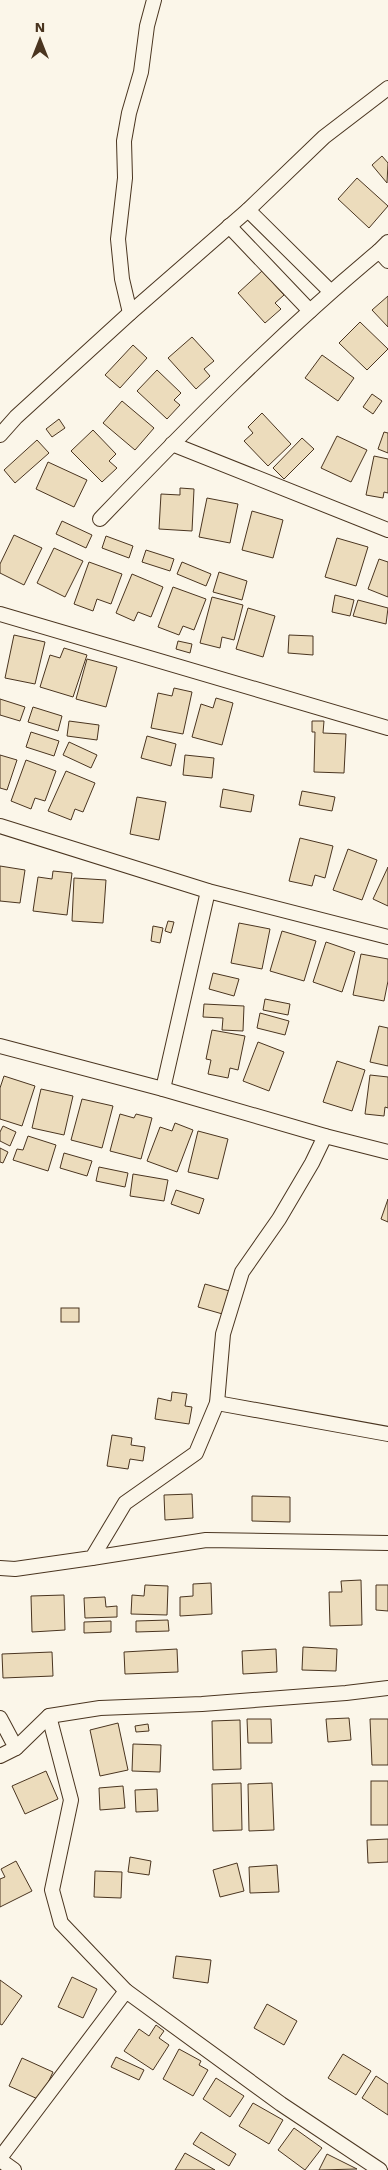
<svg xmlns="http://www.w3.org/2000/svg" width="388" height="2170" viewBox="0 0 388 2170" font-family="'Work Sans',sans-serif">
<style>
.building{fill:#ecdcbc;stroke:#4a3520}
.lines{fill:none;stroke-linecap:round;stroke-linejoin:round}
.minor-casing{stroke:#4a3520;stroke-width:16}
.minor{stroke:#fbf6e9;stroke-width:14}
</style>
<rect width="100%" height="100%" fill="#fbf6e9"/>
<!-- building -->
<g class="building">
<polygon points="382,156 388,163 387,183 372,165"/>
<polygon points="357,178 388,206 369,228 338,199"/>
<polygon points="262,271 284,295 275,303 281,309 265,323 238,293"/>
<polygon points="388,296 388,327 372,310"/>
<polygon points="360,322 388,349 367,370 339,343"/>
<polygon points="192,337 214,361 204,369 210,376 196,389 168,358"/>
<polygon points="133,345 147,358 120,388 105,375"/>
<polygon points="322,355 354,378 338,401 305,378"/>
<polygon points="157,370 181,393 174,400 180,405 167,419 137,391"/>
<polygon points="372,394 382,401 373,414 363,407"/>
<polygon points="122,401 154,428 135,450 103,423"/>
<polygon points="262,413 291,444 268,466 244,441 253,433 248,427"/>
<polygon points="59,419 65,428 52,437 46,429"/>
<polygon points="93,430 116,454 109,461 117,468 102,482 71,451"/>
<polygon points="384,432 388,433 388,453 378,449"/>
<polygon points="337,436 367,450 351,482 321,468"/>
<polygon points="302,438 314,449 284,479 273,468"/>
<polygon points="37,440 49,453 15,483 4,470"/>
<polygon points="374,456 388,459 388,493 384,492 383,498 366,495"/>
<polygon points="48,462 87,480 74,507 36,489"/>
<polygon points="180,488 194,489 192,531 159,529 161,494 180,495"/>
<polygon points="207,498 238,504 230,543 199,537"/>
<polygon points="252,511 283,520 273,558 242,550"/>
<polygon points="62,521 92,535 86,548 56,534"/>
<polygon points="14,535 42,548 24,585 0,573 0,564"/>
<polygon points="106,536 133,546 129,558 102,548"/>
<polygon points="337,538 368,547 356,586 325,577"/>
<polygon points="54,548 83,561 65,597 37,583"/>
<polygon points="146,550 174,559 170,571 142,562"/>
<polygon points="379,559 388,562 388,597 368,589"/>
<polygon points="89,562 122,574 111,604 97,599 93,611 74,604"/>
<polygon points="182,562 211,574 206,586 177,574"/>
<polygon points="219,572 247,581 242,600 213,592"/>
<polygon points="132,574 163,587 151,617 138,612 134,621 116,613"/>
<polygon points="173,587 206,599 194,630 183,626 179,635 158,627"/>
<polygon points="335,595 354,600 350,616 332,612"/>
<polygon points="212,597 243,605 234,640 222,637 220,648 200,643"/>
<polygon points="358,600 388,608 386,624 353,616"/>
<polygon points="248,608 275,616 263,657 236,649"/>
<polygon points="14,635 45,642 35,684 5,678"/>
<polygon points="289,635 313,636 313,655 288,653"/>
<polygon points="178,641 192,644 190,653 176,649"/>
<polygon points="64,648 87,655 73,697 40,687 50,655 60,658"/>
<polygon points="87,659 117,667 106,707 76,699"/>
<polygon points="174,688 192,692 183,734 151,728 158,693 172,696"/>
<polygon points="216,698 233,703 222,745 192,737 201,704 213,708"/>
<polygon points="0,699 25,707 20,721 0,715"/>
<polygon points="33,707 62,716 58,731 28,722"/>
<polygon points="69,721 99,725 97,740 67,736"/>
<polygon points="312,721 324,721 323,733 346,734 344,773 314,772 315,732 312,732"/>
<polygon points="31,732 59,741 54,756 26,747"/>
<polygon points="147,736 176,744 171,766 141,758"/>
<polygon points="69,742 97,755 91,768 63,755"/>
<polygon points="0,755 17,760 7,790 0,788"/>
<polygon points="185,755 214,758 212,778 183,775"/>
<polygon points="26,760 56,771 45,801 35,798 31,809 11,801"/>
<polygon points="66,771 95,783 83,812 75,809 71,820 48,811"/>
<polygon points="223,789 254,795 251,812 220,807"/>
<polygon points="302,791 335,797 332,811 299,805"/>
<polygon points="137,797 166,802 159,840 130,834"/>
<polygon points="300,838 333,846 325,878 315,875 312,886 289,881"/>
<polygon points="348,849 377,860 362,900 333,890"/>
<polygon points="0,866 25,870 20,903 0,901"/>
<polygon points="388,867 388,906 373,899"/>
<polygon points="53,871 72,873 67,915 33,911 38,877 52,879"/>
<polygon points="74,878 106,880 103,923 72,921"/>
<polygon points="168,921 174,922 171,933 165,931"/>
<polygon points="239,923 270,929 262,969 231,963"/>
<polygon points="153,926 163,928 160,943 151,941"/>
<polygon points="282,931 316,941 304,981 270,971"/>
<polygon points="326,942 355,952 342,992 313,982"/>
<polygon points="361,954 388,959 388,981 384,1001 353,995"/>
<polygon points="213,973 239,979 234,996 209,989"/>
<polygon points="265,999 290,1004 288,1015 263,1010"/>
<polygon points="204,1004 244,1006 243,1031 222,1030 223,1018 203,1017"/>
<polygon points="260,1013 289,1021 285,1035 257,1028"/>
<polygon points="379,1026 388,1028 388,1066 370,1062"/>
<polygon points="212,1030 245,1036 238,1070 230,1068 228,1078 208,1074 211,1060 206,1059"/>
<polygon points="258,1042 284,1052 269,1091 243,1081"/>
<polygon points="337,1061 365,1070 352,1111 323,1102"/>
<polygon points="370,1075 388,1077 388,1108 385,1107 384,1116 365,1114"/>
<polygon points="4,1076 35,1086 22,1126 0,1119 0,1088"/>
<polygon points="41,1089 73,1096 64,1135 32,1128"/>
<polygon points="82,1099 113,1106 102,1148 71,1140"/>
<polygon points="120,1114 134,1118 136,1114 152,1118 141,1159 110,1151"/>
<polygon points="175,1123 193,1130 177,1172 147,1161 160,1127 172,1131"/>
<polygon points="3,1126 16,1132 10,1146 0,1141 0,1132"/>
<polygon points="198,1131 228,1139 218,1179 188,1172"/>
<polygon points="28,1136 56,1145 48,1171 13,1160 17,1149 23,1150"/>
<polygon points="0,1148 8,1152 3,1163 0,1162"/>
<polygon points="64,1153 92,1161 87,1176 60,1168"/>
<polygon points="99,1167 128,1173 125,1187 96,1181"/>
<polygon points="133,1174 168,1180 164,1201 130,1196"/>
<polygon points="176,1190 204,1199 199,1214 171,1204"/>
<polygon points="388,1199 388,1222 381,1219"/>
<polygon points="205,1284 233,1292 226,1315 198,1307"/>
<rect x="61" y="1308" width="18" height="14"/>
<polygon points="172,1392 187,1394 185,1406 192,1407 189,1424 155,1419 158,1398 171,1401"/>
<polygon points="112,1435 132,1438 131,1445 145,1447 143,1461 130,1459 128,1469 107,1466"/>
<polygon points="192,1494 193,1518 165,1520 164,1495"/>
<polygon points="252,1496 290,1497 290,1522 252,1521"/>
<polygon points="361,1580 362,1625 330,1626 329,1592 342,1592 341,1581"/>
<polygon points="211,1583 212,1614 180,1616 180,1597 193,1596 193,1584"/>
<polygon points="145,1585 168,1586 167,1615 131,1614 132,1595 144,1596"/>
<polygon points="376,1585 388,1585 388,1611 376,1610"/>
<polygon points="64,1595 65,1630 32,1632 31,1596"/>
<polygon points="105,1597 106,1607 117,1606 117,1617 85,1618 84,1598"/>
<polygon points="168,1620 169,1631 136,1632 136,1621"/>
<polygon points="111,1621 111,1632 84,1633 84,1622"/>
<polygon points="303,1647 337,1649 336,1671 302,1670"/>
<polygon points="177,1649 178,1672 125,1674 124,1652"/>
<polygon points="276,1649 277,1672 243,1674 242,1651"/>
<polygon points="52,1652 53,1676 3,1678 2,1654"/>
<polygon points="349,1718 351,1740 328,1742 326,1719"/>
<polygon points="247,1719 271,1719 272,1743 248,1743"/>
<polygon points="370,1719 388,1719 388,1765 372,1765"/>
<polygon points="240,1720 241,1769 213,1770 212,1721"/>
<polygon points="118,1723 128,1770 100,1776 90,1730"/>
<polygon points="148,1724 149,1731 136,1732 135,1726"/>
<polygon points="133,1744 161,1745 160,1772 132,1771"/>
<polygon points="46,1771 58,1799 25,1814 12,1786"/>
<rect x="371" y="1781" width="17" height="44"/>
<polygon points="241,1783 242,1830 213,1831 212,1784"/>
<polygon points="272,1783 274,1830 249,1831 248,1784"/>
<polygon points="123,1786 125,1808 100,1810 99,1788"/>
<polygon points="157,1789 158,1811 136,1812 135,1790"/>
<polygon points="388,1839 388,1862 368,1863 367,1840"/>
<polygon points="130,1857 151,1861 149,1875 128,1872"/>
<polygon points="16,1861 32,1891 0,1907 0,1879 5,1877 1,1869"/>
<polygon points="237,1863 244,1891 220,1897 213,1870"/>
<polygon points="277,1865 279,1892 250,1893 249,1867"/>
<polygon points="95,1871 122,1872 121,1898 94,1897"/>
<polygon points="176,1956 211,1960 208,1983 173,1978"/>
<polygon points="72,1977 97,1989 83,2018 58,2007"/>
<polygon points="0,1980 22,1996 2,2025 0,2024"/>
<polygon points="267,2004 297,2021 284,2045 254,2028"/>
<polygon points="156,2025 164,2031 159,2038 169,2045 153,2070 124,2051 139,2029 149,2036"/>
<polygon points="179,2049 201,2061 199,2065 208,2070 193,2096 163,2079"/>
<polygon points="343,2054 371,2071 356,2095 328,2078"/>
<polygon points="116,2057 144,2070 139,2080 111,2067"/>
<polygon points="22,2058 53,2072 40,2100 9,2086"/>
<polygon points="376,2076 388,2084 388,2115 362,2098"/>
<polygon points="216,2078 244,2096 230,2117 203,2099"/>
<polygon points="253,2103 283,2120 269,2144 239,2126"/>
<polygon points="294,2128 322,2148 305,2170 278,2150"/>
<polygon points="201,2132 236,2154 229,2166 193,2144"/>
<polygon points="185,2153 215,2170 175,2170"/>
<polygon points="327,2154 357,2169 319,2170"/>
</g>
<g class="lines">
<defs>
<g id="minor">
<polyline points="248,210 330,291"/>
<polyline points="229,226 310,311"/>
<polyline points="379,251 388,242"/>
<polyline points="130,313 122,279 118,239 125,178 124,141 129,113 141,72 147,26 154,0"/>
<polyline points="0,435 16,417 130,313 248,210 324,137 388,88"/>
<polyline points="172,444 388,530"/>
<path d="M 100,519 C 189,426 280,333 379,251 L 388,261"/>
<polyline points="0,614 388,728"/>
<polyline points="0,826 208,891 388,937"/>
<polyline points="0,1046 163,1089 325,1136 388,1152"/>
<polyline points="163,1089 208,891"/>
<polyline points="217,1403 388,1434"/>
<polyline points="92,1558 206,1540 388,1543"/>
<polyline points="0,1568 15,1569 92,1558 125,1503 196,1453 217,1403 223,1334 242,1272 279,1219 312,1163 325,1136"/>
<polyline points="49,1716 71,1800 52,1890 61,1923 126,1991"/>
<polyline points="0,1718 16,1748 0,1756"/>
<polyline points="16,1748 49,1716 100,1708 202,1704 346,1693 388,1688"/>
<polyline points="0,2158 126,1991 281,2104 380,2170"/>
<polyline points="0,2160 14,2170"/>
</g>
</defs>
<!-- minor casing -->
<use href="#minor" class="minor-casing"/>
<!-- minor -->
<use href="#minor" class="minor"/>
</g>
<!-- north arrow -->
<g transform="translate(40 40)" stroke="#fbf6e9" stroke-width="4" paint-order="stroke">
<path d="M0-4L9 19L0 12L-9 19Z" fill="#4a3520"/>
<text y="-8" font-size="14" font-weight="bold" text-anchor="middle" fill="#4a3520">N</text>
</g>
</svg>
